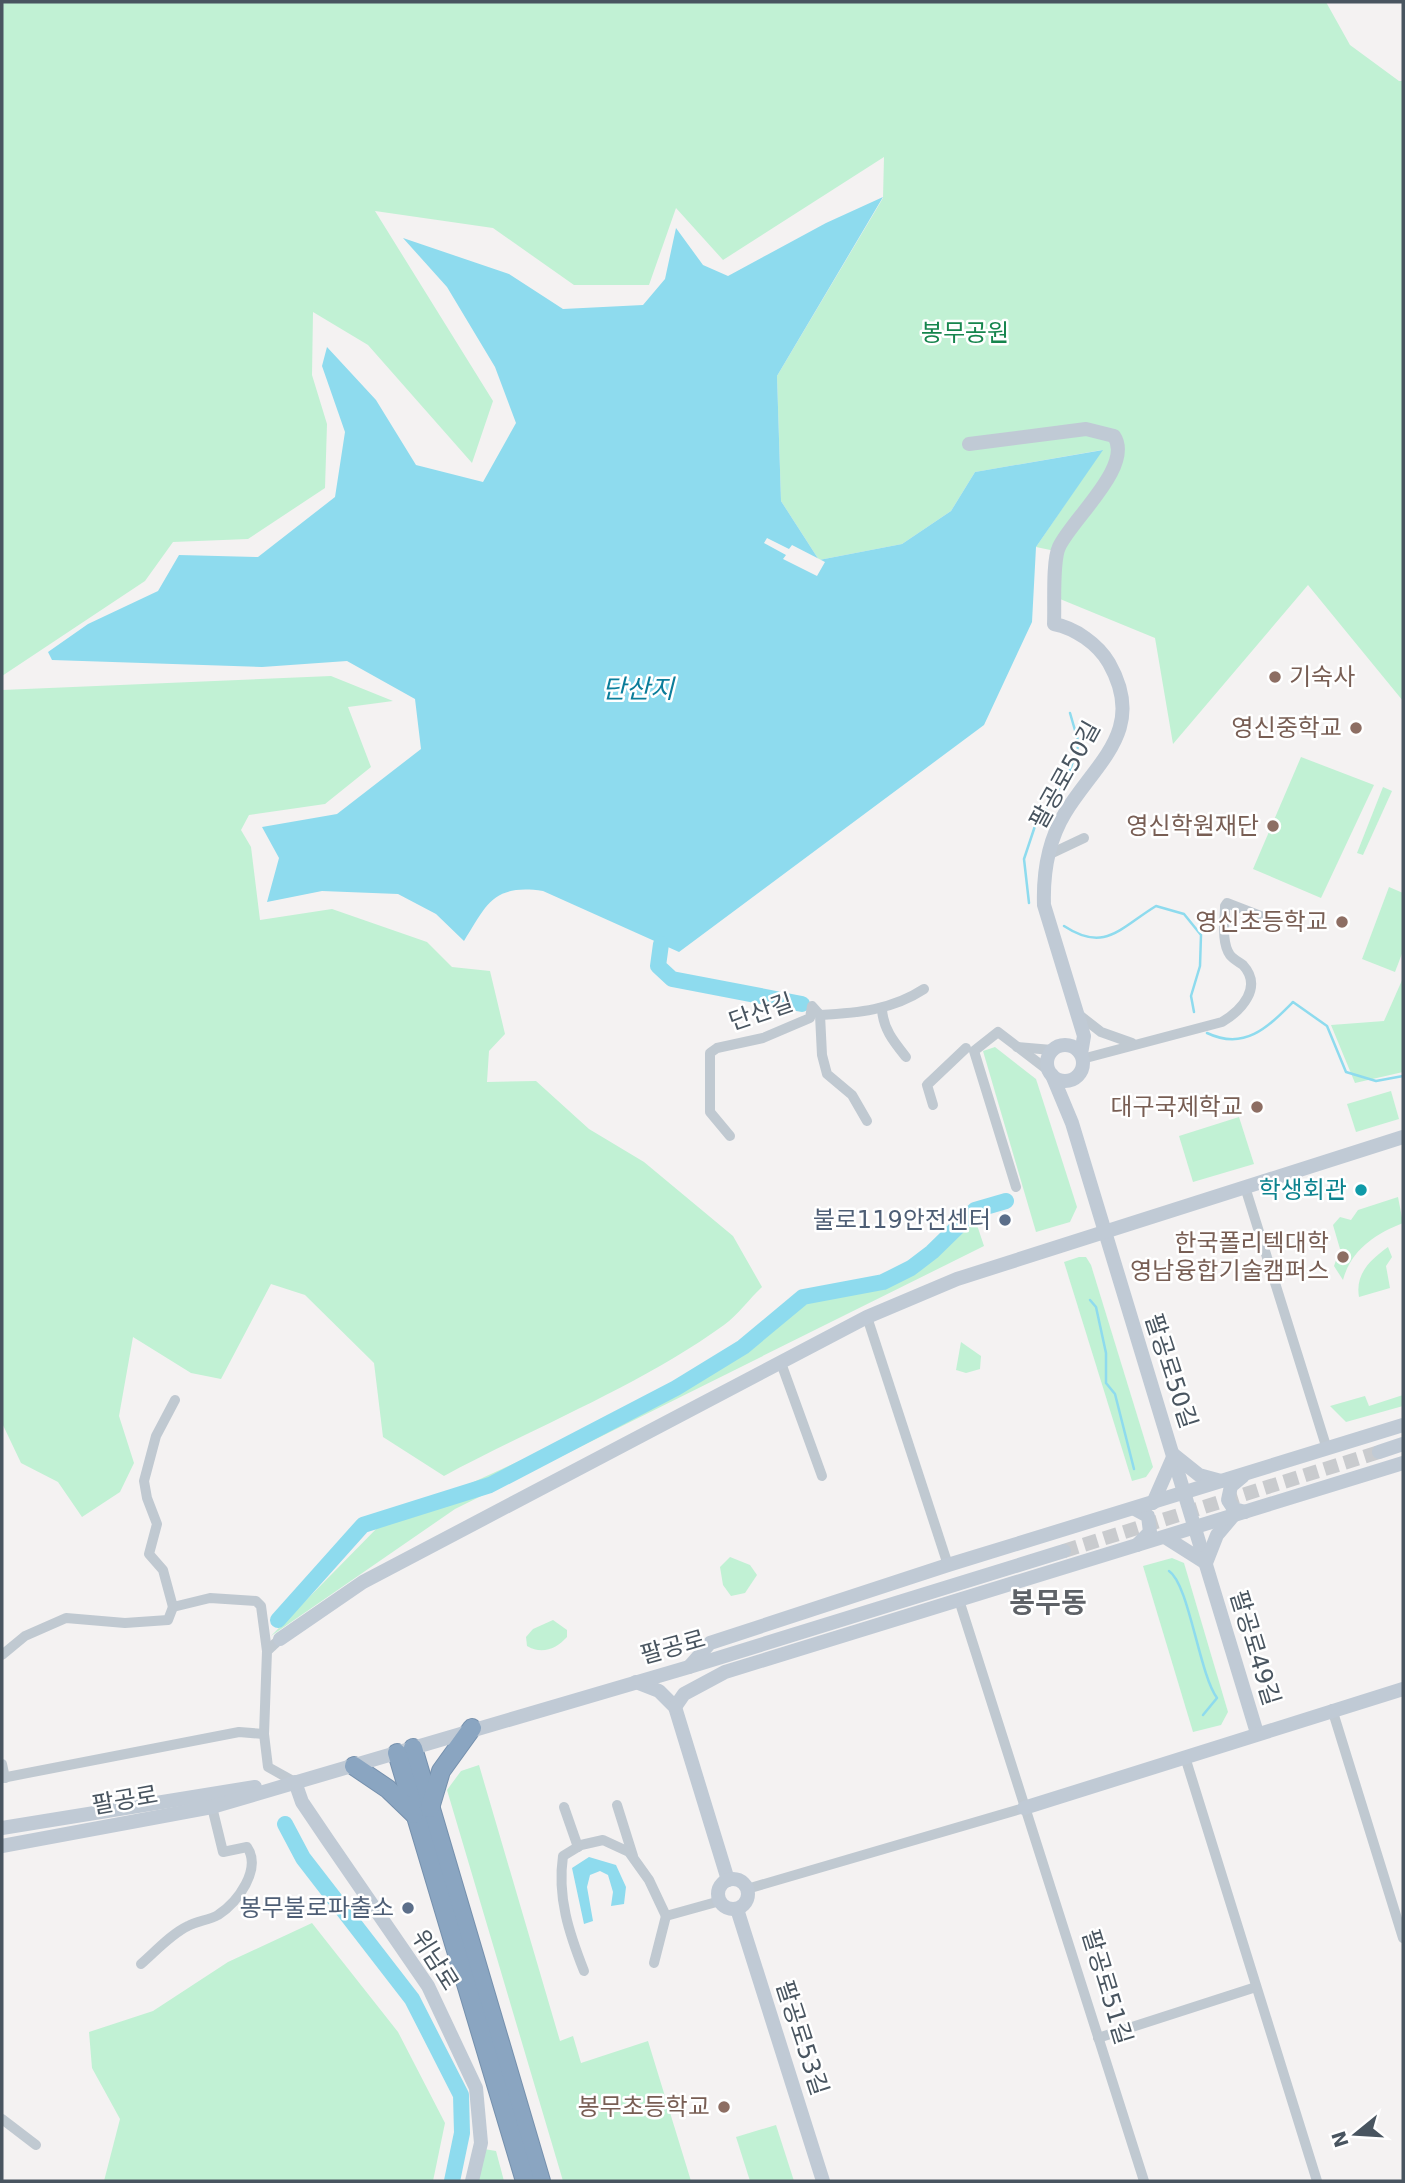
<svg xmlns="http://www.w3.org/2000/svg" width="1405" height="2183" viewBox="0 0 1405 2183" font-family="'DejaVu Sans','Noto Sans KR',sans-serif">
<style>
.green{fill:#c1f1d4}
.water{fill:#8edbee}
.pier{fill:#f4f2f2}
.lines{fill:none;stroke-linecap:round;stroke-linejoin:round}
.stream{stroke:#8edbee;stroke-width:2.5}
.river{stroke:#8edbee;stroke-width:16}
.secondary-tunnel{stroke:#c9cbce;stroke-width:14;stroke-dasharray:14 7;stroke-linecap:butt}
.highway-casing{stroke:#7590ad;stroke-width:20}
.street{stroke:#c0c9d1;stroke-width:10}
.secondary{stroke:#c0cad5;stroke-width:14}
.highway{stroke:#8aa5c1;stroke-width:18}
.education-dot{fill:#8d6e63;stroke:#fff;stroke-width:2.5}
.culture-dot{fill:#0f9aa8;stroke:#fff;stroke-width:2.5}
.service-dot{fill:#5c6f8a;stroke:#fff;stroke-width:2.5}
.labels{text-anchor:middle;dominant-baseline:central;stroke-width:5;stroke-linejoin:round;paint-order:stroke}
.park-label{font-size:24px;fill:#16854d;stroke:#fff}
.education-label{font-size:24px;fill:#785e54;stroke:#fff;text-anchor:end}
.street-label{font-size:24px;fill:#495560;stroke:#fff}
.culture-label{font-size:24px;fill:#0d838f;stroke:#fff;text-anchor:end}
.service-label{font-size:24px;fill:#4e5e75;stroke:#fff;text-anchor:end}
.water-label{font-size:26px;font-style:italic;fill:#0b7d9a;stroke:#fff}
.quarter-label{font-size:28px;font-weight:bold;fill:#5e6267;stroke:#fff}
</style>
<rect width="100%" height="100%" fill="#f4f2f2"/>
<!-- green -->
<g class="green">
<polygon points="2,2 1326,2 1350,45 1399,81 1403,81 1403,701 1308,585 1173,744 1155,638 1060,599 1060,552 1036,547 1102,450 975,472 951,511 902,544 819,560 781,501 777,376 883,198 884,157 723,260 676,208 649,285 574,285 493,228 375,211 493,401 472,463 368,345 313,312 312,375 327,424 325,488 248,539 173,542 145,581 2,676"/>
<path d="M 331,676 L 393,701 L 348,707 L 371,767 L 325,804 L 249,815 L 241,830 L 251,847 L 260,920 L 332,909 L 427,942 L 452,967 L 490,971 L 505,1034 L 489,1051 L 487,1082 L 536,1081 L 589,1129 L 644,1162 L 733,1236 L 762,1287 C 749,1299 738,1315 724,1325 C 641,1385 535,1427 444,1476 L 383,1437 L 374,1363 L 305,1295 L 271,1284 L 221,1379 L 191,1373 L 133,1337 L 119,1416 L 134,1463 L 120,1492 L 82,1517 L 58,1482 L 21,1463 L 2,1423 L 2,690 Z"/>
<polygon points="1301,757 1374,785 1321,898 1253,869"/>
<polygon points="1383,787 1392,791 1363,855 1357,853"/>
<polygon points="1389,887 1403,893 1403,951 1395,972 1362,959"/>
<polygon points="1403,978 1403,1072 1355,1083 1331,1025 1384,1021"/>
<polygon points="995,1047 1036,1079 1077,1207 1070,1222 1036,1232 983,1051"/>
<polygon points="1391,1091 1399,1119 1356,1132 1347,1104"/>
<polygon points="1239,1117 1254,1164 1193,1182 1179,1136"/>
<path d="M 1398,1197 L 1403,1223 C 1375,1234 1351,1250 1343,1280 L 1334,1266 L 1340,1249 L 1333,1225 L 1340,1217 L 1351,1220 L 1358,1210 Z"/>
<polygon points="974,1216 984,1246 455,1509 271,1636 380,1525 628,1411 801,1303 886,1287 931,1258"/>
<path d="M 1388,1247 L 1392,1257 L 1386,1266 L 1390,1288 L 1359,1297 C 1355,1274 1370,1260 1388,1247 Z"/>
<polygon points="1079,1257 1086,1257 1091,1265 1153,1467 1146,1477 1132,1481 1064,1262"/>
<polygon points="961,1342 981,1356 980,1369 966,1373 956,1370"/>
<polygon points="1403,1395 1403,1406 1346,1422 1330,1406 1365,1396 1369,1406"/>
<polygon points="730,1557 750,1565 757,1575 745,1593 731,1596 723,1585 720,1567"/>
<polygon points="1172,1558 1184,1563 1228,1712 1221,1725 1193,1732 1143,1566"/>
<path d="M 553,1620 L 567,1630 L 567,1637 C 556,1649 542,1655 527,1646 L 526,1637 L 533,1629 Z"/>
<polygon points="479,1765 560,2041 573,2036 581,2063 648,2041 691,2181 563,2181 447,1790 461,1771"/>
<polygon points="312,1923 398,2032 445,2123 433,2181 104,2181 120,2119 92,2068 89,2032 153,2011 228,1962"/>
<polygon points="776,2125 794,2181 750,2181 736,2137"/>
<polygon points="484,2149 496,2151 504,2181 478,2181"/>
</g>
<!-- water -->
<g class="water">
<path d="M 883,197 L 777,376 L 781,501 L 819,560 L 902,544 L 951,511 L 975,472 L 1103,450 L 1036,547 L 1032,622 L 984,725 L 679,952 L 543,891 C 493,884 487,904 464,941 L 436,914 L 398,894 L 322,891 L 267,902 L 279,858 L 262,827 L 337,814 L 421,749 L 415,699 L 347,661 L 262,667 L 52,660 L 48,652 L 88,624 L 158,591 L 179,555 L 258,557 L 335,497 L 345,432 L 322,366 L 327,347 L 376,400 L 416,465 L 483,482 L 516,423 L 495,367 L 447,287 L 403,238 L 509,274 L 563,309 L 643,305 L 665,279 L 676,228 L 703,265 L 728,276 L 826,223 Z"/>
<polygon points="589,1857 616,1865 626,1887 624,1904 611,1906 613,1892 608,1875 600,1871 590,1875 587,1887 593,1921 584,1924 572,1868"/>
</g>
<!-- pier -->
<polygon class="pier" points="767,538 789,549 792,545 825,562 817,576 783,559 786,555 764,543"/>
<g class="lines">
<!-- stream -->
<g class="stream">
<polyline points="1029,903 1024,859 1035,826 1069,773 1079,744 1070,713"/>
<path d="M 1064,926 C 1105,953 1120,928 1156,906 L 1184,914 L 1201,935 L 1200,966 L 1191,996 L 1194,1012"/>
<path d="M 1207,1033 C 1245,1051 1268,1027 1293,1002 L 1327,1026 L 1346,1072 L 1376,1081 L 1403,1076"/>
<polyline points="1090,1300 1096,1307 1106,1353 1106,1383 1115,1394 1134,1469"/>
<path d="M 1169,1571 C 1189,1584 1199,1673 1217,1698 L 1203,1715"/>
</g>
<!-- river -->
<g class="river">
<polyline points="661,944 658,966 672,979 802,1004"/>
<polyline points="278,1620 363,1525 490,1485 676,1388 743,1347 803,1297 883,1282 911,1268 932,1252 975,1210 1006,1201"/>
<polyline points="285,1824 303,1858 412,1999 461,2095 462,2133 452,2181"/>
</g>
<!-- secondary-tunnel -->
<polyline class="secondary-tunnel" points="1064,1551 1379,1452"/>
<defs>
<g id="highway">
<polyline points="413,1748 541,2181"/>
<polyline points="397,1753 525,2181"/>
<polyline points="354,1766 388,1789 414,1814"/>
<polyline points="430,1808 441,1771 472,1728"/>
</g>
</defs>
<!-- highway casing -->
<use href="#highway" class="highway-casing"/>
<!-- street -->
<g class="street">
<polyline points="1048,855 1084,838"/>
<path d="M 882,1009 C 883,1029 894,1042 906,1057"/>
<polyline points="1078,1014 1101,1032 1132,1043"/>
<polyline points="820,1015 822,1055 827,1074 852,1095 867,1121"/>
<polyline points="1017,1047 1052,1050"/>
<path d="M 1082,1059 L 1222,1022 C 1242,1010 1263,987 1243,965 C 1239,962 1233,959 1230,955 C 1221,942 1225,921 1225,906 L 1227,903 L 1274,921"/>
<polyline points="933,1105 927,1085 966,1048"/>
<path d="M 730,1136 L 710,1112 L 710,1053 L 717,1048 L 763,1038 L 810,1018 L 812,1006 L 820,1015 C 858,1013 892,1010 924,989"/>
<polyline points="1016,1187 974,1051 998,1032 1049,1071"/>
<polyline points="1245,1187 1327,1449"/>
<polyline points="867,1317 948,1565"/>
<polyline points="781,1363 822,1476"/>
<polyline points="175,1400 156,1436 144,1481 147,1498 157,1524 149,1554 163,1570 173,1607 210,1598 256,1601 261,1606 267,1651"/>
<polyline points="959,1600 1144,2181"/>
<polyline points="280,1639 267,1651 264,1734 268,1767 295,1782"/>
<polyline points="2,1655 25,1636 66,1618 125,1623 168,1620 173,1607"/>
<polyline points="1332,1709 1403,1938"/>
<polyline points="1185,1757 1317,2181"/>
<polyline points="2,1764 5,1778"/>
<polyline points="2,1778 239,1732 264,1734"/>
<polyline points="617,1805 633,1856"/>
<polyline points="564,1807 578,1847"/>
<polyline points="747,1889 1024,1808"/>
<polyline points="654,1963 666,1916 720,1901"/>
<path d="M 141,1964 C 155,1952 171,1934 188,1926 C 197,1921 209,1920 218,1915 C 238,1902 262,1869 247,1847 L 223,1852 L 212,1807"/>
<path d="M 584,1971 C 569,1933 557,1897 563,1856 L 581,1845 L 603,1840 L 629,1852 L 649,1880 L 666,1916"/>
<polyline points="1098,2038 1256,1987"/>
<polyline points="2,2119 36,2145"/>
</g>
<!-- secondary -->
<g class="secondary">
<path d="M 969,444 L 1086,429 L 1114,436 C 1134,466 1072,519 1059,547 C 1052,562 1055,605 1054,624 C 1075,628 1098,644 1109,663 C 1147,730 1097,761 1065,813 C 1048,841 1043,874 1044,905 L 1084,1036 L 1081,1054"/>
<circle cx="1065" cy="1063" r="18"/>
<polyline points="1052,1075 1072,1123 1257,1733"/>
<polyline points="1379,1452 1403,1444"/>
<polyline points="1243,1476 1231,1486 1228,1500 1234,1509 1245,1512"/>
<polyline points="1153,1503 1174,1455 1199,1475 1221,1481"/>
<polyline points="1135,1509 1148,1516 1150,1532 1137,1545"/>
<polyline points="1165,1537 1206,1563 1217,1535 1233,1516"/>
<polyline points="280,1639 363,1582 867,1317 957,1279 1403,1137"/>
<polyline points="689,1667 710,1643 948,1565 1403,1425"/>
<polyline points="636,1682 659,1691 675,1707 728,1880"/>
<polyline points="675,1707 684,1694 725,1672 1403,1463"/>
<polyline points="295,1782 302,1802 327,1839 428,1986 476,2088 481,2143 472,2181"/>
<polyline points="1024,1808 1403,1689"/>
<polyline points="2,1828 255,1787"/>
<polyline points="2,1846 212,1807 689,1667 1064,1551"/>
<circle cx="733" cy="1894" r="15"/>
<polyline points="737,1909 823,2181"/>
</g>
<!-- highway -->
<use href="#highway" class="highway"/>
</g>
<!-- markers -->
<g class="education-dot">
<circle cx="1275" cy="677" r="7"/>
<circle cx="1356" cy="728" r="7"/>
<circle cx="1273" cy="826" r="7"/>
<circle cx="1342" cy="922" r="7"/>
<circle cx="1257" cy="1107" r="7"/>
<circle cx="1343" cy="1257" r="7"/>
<circle cx="724" cy="2107" r="7"/>
</g>
<circle class="culture-dot" cx="1361" cy="1190" r="7"/>
<g class="service-dot">
<circle cx="1005" cy="1220" r="7"/>
<circle cx="408" cy="1908" r="7"/>
</g>
<g class="labels">
<!-- park labels -->
<g class="park-label">
<text x="965" y="333">봉무공원</text>
</g>
<!-- education labels -->
<g class="education-label">
<text x="1289" y="677" text-anchor="start">기숙사</text>
<text x="1342" y="728">영신중학교</text>
<text x="1259" y="826">영신학원재단</text>
<text x="1328" y="922">영신초등학교</text>
<text x="1243" y="1107">대구국제학교</text>
<text x="1329" y="1243">한국폴리텍대학<tspan x="1329" dy="28">영남융합기술캠퍼스</tspan></text>
<text x="710" y="2107">봉무초등학교</text>
</g>
<!-- street labels -->
<g class="street-label">
<text transform="translate(1065 775) rotate(-61)">팔공로50길</text>
<text transform="translate(761 1012) rotate(-19)">단산길</text>
<text transform="translate(1171 1371) rotate(72)">팔공로50길</text>
<text transform="translate(673 1647) rotate(-16)">팔공로</text>
<text transform="translate(1255 1648) rotate(73)">팔공로49길</text>
<text transform="translate(125 1800) rotate(-10)">팔공로</text>
<text transform="translate(435 1960) rotate(58)">위남로</text>
<text transform="translate(1107 1987) rotate(73)">팔공로51길</text>
<text transform="translate(802 2038) rotate(72)">팔공로53길</text>
</g>
<!-- culture labels -->
<g class="culture-label">
<text x="1347" y="1190">학생회관</text>
</g>
<!-- service labels -->
<g class="service-label">
<text x="991" y="1220">불로119안전센터</text>
<text x="394" y="1908">봉무불로파출소</text>
</g>
<!-- water labels -->
<g class="water-label">
<text x="638" y="689">단산지</text>
</g>
<!-- quarter labels -->
<g class="quarter-label">
<text x="1048" y="1602">봉무동</text>
</g>
</g>
<!-- border -->
<rect width="1405" height="2183" fill="none" stroke="#495560" stroke-width="7"/>
<!-- north arrow -->
<g transform="translate(1356 2134) rotate(252)" stroke="#ffffff" stroke-width="5" paint-order="stroke">
<path d="M0-5L12 26L0 18L-12 26Z" fill="#495560"/>
<text y="-10" font-size="19" font-weight="bold" text-anchor="middle" fill="#495560">N</text>
</g>
</svg>
